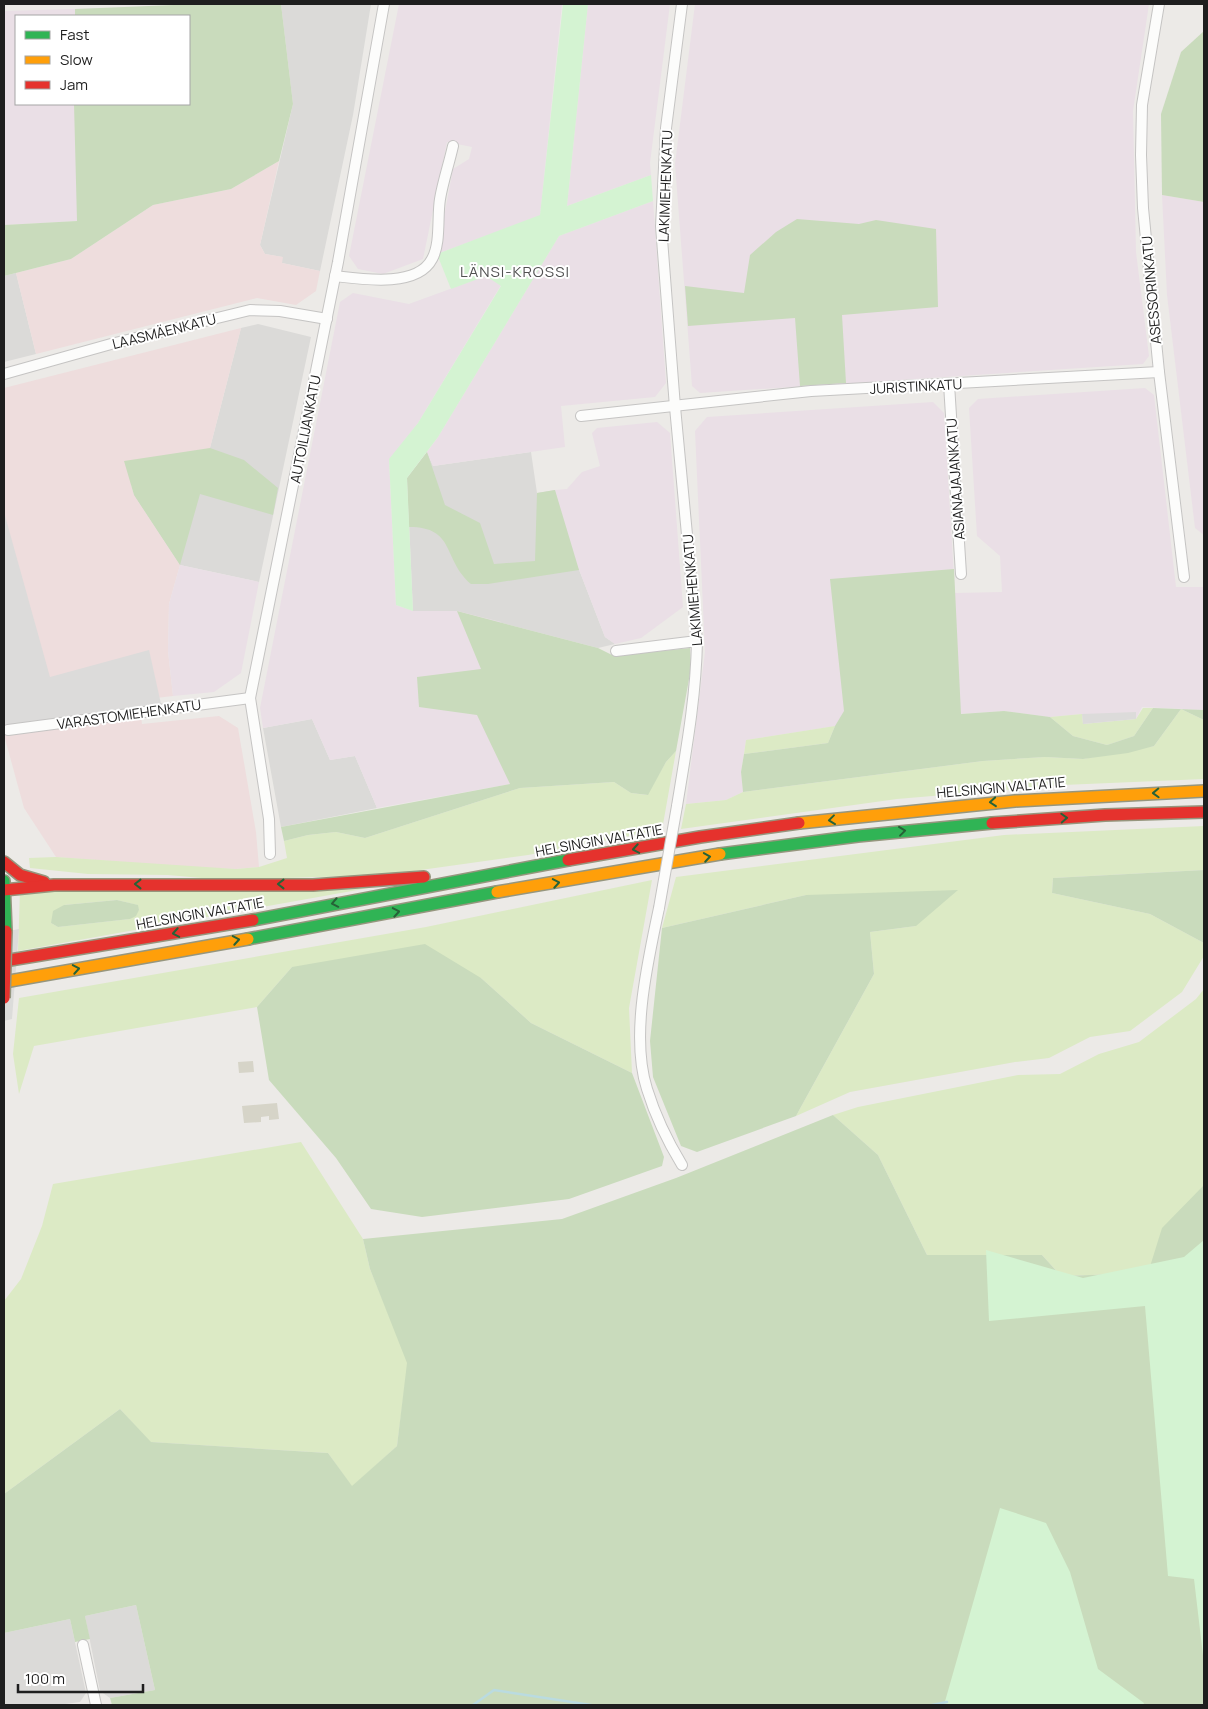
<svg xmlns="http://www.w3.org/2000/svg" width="1208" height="1709" viewBox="0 0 1208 1709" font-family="Manrope,sans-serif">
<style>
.residential{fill:#dbdad8}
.commercial{fill:#edd}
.industrial{fill:#eadfe6}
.construction{fill:#d6d4c8}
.grass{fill:#dceac5;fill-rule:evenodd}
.forest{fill:#c9dbbc}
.park{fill:#d4f3d2}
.parking{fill:#dcdbda}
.pier{fill:#dcdcda}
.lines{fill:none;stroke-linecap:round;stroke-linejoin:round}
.stream{stroke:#badbe0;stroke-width:2.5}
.street-casing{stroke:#c5c4c3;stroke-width:12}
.fast-casing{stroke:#96967e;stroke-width:14}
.slow-casing{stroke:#96967e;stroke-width:14}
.jam-casing{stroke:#96967e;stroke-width:14}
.street{stroke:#fcfcfb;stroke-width:10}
.fast{stroke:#30b455;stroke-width:11}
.slow{stroke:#ff9f0a;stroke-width:11}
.jam{stroke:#e5322d;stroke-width:11}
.street-bridge-casing{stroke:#c5c4c3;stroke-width:12;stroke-linecap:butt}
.jam-bridge-casing{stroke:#96967e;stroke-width:14;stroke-linecap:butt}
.street-bridge{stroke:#fcfcfb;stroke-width:10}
.jam-bridge{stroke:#e5322d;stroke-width:11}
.oneway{stroke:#266237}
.labels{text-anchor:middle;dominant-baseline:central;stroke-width:4;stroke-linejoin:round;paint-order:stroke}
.street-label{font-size:14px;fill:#1e1e1e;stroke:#fff}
.neighbourhood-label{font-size:15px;letter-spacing:1px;fill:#515151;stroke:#fff}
</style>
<rect width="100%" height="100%" fill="#eceae7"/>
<!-- residential -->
<g class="residential">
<polygon points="281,4 371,4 353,115 320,271 282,263 282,257 265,254 260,245 293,104"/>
<polygon points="16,273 36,354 4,362 4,276"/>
<polygon points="258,324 311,337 259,582 180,565 134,495 204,471 241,328"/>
<polygon points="427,452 433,466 531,452 537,493 555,490 573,554 605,637 615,644 598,648 457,611 413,611 407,478"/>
<polygon points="312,719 330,760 355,756 377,808 281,827 263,728"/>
<polygon points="136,1605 155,1690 110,1698 100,1691 85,1616"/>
<polygon points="70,1619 86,1693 80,1702 58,1705 4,1705 4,1633"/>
</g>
<!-- commercial -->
<g class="commercial">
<polygon points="279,161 260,245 265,254 283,257 282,263 320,271 316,291 296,305 257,298 36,354 16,273 71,259 153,205 231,189"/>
<polygon points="241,328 204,471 131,485 134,495 180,565 169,604 168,651 173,696 139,700 142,724 219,716 238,728 256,832 259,867 236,869 190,867 56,857 24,808 4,735 4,388"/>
</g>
<!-- industrial -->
<g class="industrial">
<polygon points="399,4 562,4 540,216 437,254 453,169 469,159 472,147 447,142 423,259 383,274 358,269 349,256"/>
<polygon points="588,4 670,4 650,163 651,175 567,206"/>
<polygon points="695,4 1149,4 1133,111 1136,252 1149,356 1143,364 700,393 692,386 675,164"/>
<polygon points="175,6 171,16 16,16 16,104 131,104 77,221 4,225 4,11"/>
<polygon points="1162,195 1204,202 1204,535 1195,528 1167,295"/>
<polygon points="653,201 666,383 655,397 561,406 565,447 433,466 427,452 438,437 559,236"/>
<polygon points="486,276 501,285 418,423 389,460 396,605 413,611 457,611 501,622 510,784 377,808 355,756 330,760 312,719 263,728 260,708 340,302 353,293 409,304"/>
<polygon points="1145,388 1154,395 1176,587 1204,587 1204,710 1142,707 1136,719 1082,714 1050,717 1004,711 881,719 746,740 741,772 743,792 726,800 686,804 705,652 695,431 707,417 933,402 944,413 955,593 1002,592 1000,556 977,536 969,408 978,399"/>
<polygon points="657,422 670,433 683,607 641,638 615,644 605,637 573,554 555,490 567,489 582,472 600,466 592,433 597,428"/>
<polygon points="180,565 259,582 241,673 214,692 173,696 168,651 169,604"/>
</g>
<!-- construction -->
<g class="construction">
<polygon points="253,1061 254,1072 239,1073 238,1062"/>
<polygon points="277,1103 279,1119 269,1120 269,1116 261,1117 261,1122 244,1123 242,1106"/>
</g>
<!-- grass -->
<g class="grass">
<polygon points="1143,708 1153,708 1134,736 1107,745 1073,736 1050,717 1082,714 1083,724 1136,719"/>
<polygon points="1181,709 1204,720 1204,779 1063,785 897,799 681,829 686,804 726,800 743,792 983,761 1045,757 1083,759 1154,746"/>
<polygon points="835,726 828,743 744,754 746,740"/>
<polygon points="676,751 662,830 528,855 385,875 224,880 168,875 88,874 30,868 29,858 56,857 236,869 259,867 287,858 284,841 308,835 336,832 365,838 520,788 614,782 631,793 647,795 666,762"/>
<polygon points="1204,826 1204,870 1053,878 1052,893 1150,914 1204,943 1204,956 1182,992 1130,1031 1090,1037 1049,1058 1015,1062 850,1092 796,1116 874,974 870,932 916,926 806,895 662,928 676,877 1004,835"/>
<polygon points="652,880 629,1008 632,1073 531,1023 481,978 292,967 257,1007 34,1046 19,1094 13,1054 19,998 426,927"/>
<path d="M 380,886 L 18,951 L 20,891 ZM 117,900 L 137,905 L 139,910 L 130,919 L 58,927 L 51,923 L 64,905 Z"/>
<polygon points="1204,989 1204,1185 1148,1273 1061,1276 1042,1255 927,1255 878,1155 833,1115 858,1107 1018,1075 1060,1074 1099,1054 1139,1042 1196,999"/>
<polygon points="301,1142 363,1239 370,1269 408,1362 397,1446 352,1487 328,1453 150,1442 120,1409 4,1494 4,1301 21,1279 42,1226 53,1184"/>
</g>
<!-- forest -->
<g class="forest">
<polygon points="198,4 281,4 293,104 279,161 231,189 153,205 71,259 4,276 4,225 77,221 74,104 189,104 189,16 75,16 75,9"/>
<polygon points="1204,31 1204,202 1162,195 1161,114 1181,52"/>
<polygon points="797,219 859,224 876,220 936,229 938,307 842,315 846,383 800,386 795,318 688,326 685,286 744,293 750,255 776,232"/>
<polygon points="210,448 244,460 278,488 273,515 200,494 180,565 134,495 124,461"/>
<path d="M 427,452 L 445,505 L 480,523 L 494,564 L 535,561 L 537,493 L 555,490 L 579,570 L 488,584 L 471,584 C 442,559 456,527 409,527 L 407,478 Z"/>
<polygon points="954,569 961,714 1004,711 1050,717 1073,736 1107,745 1134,736 1153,708 1204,710 1204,720 1181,709 1154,746 1128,753 1083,759 1045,757 983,761 743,792 741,772 744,754 828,743 835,726 844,711 830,579"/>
<polygon points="457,611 598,648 614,656 690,648 691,668 676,751 666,762 648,795 631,793 614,782 520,788 365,838 336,832 308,835 284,841 281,827 510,784 477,715 419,707 417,677 481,669"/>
<polygon points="1204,870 1204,943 1150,914 1052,893 1053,878"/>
<polygon points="958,890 916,926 870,932 874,974 796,1116 697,1152 681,1146 653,1077 650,1041 662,928 806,895"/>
<polygon points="117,900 138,905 139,910 136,916 130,919 58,927 51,923 53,911 64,905"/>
<polygon points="425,944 481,978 531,1023 632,1073 664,1157 662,1166 569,1199 422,1217 371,1209 336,1158 269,1080 257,1007 292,967"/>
<polygon points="833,1115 878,1155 927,1255 1042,1255 1061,1276 1148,1273 1162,1228 1204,1185 1204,1705 112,1705 110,1698 155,1690 136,1605 85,1616 90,1639 75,1642 70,1619 4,1633 4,1494 120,1409 151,1442 328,1453 352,1486 397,1446 407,1363 370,1269 363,1239 562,1219 676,1178"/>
</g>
<!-- park -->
<g class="park">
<polygon points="563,4 588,4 567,206 651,175 653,201 559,236 438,437 407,478 413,611 396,605 389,459 418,423 501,286 486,276 451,289 437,254 540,215"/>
<polygon points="1204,1240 1204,1664 1194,1579 1168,1576 1145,1306 989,1321 986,1250 1083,1278 1184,1257"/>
<polygon points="1000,1508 1046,1523 1070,1572 1098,1669 1144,1703 1143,1705 944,1705"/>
</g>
<!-- parking -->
<g class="parking">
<polygon points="4,512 50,677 149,650 161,704 4,725"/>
<polygon points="1136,712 1136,719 1083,724 1082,714"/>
</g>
<!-- pier -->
<polygon class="pier" points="19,929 12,1019 4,1021 4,932"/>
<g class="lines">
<!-- stream -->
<g class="stream">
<polyline points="473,1705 494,1690 591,1705"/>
<polyline points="932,1705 947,1702"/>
</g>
<defs>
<g id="street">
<polyline points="1159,4 1142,105 1141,155 1143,208 1159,372 1184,577"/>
<path d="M 335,276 C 361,279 417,288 432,259 C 441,243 437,217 440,199 C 443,181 449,164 453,146"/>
<polyline points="4,374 111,344 250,310 280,311 327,319"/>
<polyline points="949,384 961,574"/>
<polyline points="581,416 811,391 1159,372"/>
<polyline points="616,651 697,641"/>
<polyline points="8,730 250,698"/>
<path d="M 677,806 C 686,751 696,697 697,641 L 675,407 L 661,226 L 666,128 L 682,4"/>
<polyline points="270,854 269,819 250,698 338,262 384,4"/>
<path d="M 659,908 C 648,961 630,1036 647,1089 C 655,1115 668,1142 682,1165"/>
<polyline points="83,1645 96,1705"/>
</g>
<g id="fast">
<polyline points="720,854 858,836 992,823"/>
<polyline points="4,881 6,931"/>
<polyline points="253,920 568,860"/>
<polyline points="248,939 497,892"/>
</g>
<g id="slow">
<polyline points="799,823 1015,801 1204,791"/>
<polyline points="497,892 720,854"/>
<polyline points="4,982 248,939"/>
</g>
<g id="jam">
<polyline points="992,823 1105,815 1204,812"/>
<polyline points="568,860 700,837 799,823"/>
<polyline points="4,862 20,875 44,882"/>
<polyline points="4,890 54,885 313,885 424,877"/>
<polyline points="4,961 253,920"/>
</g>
</defs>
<!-- street casing -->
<use href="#street" class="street-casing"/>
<!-- fast casing -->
<use href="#fast" class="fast-casing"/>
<!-- slow casing -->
<use href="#slow" class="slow-casing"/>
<!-- jam casing -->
<use href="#jam" class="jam-casing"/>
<!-- street -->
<use href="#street" class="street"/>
<!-- fast -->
<use href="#fast" class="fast"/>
<!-- slow -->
<use href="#slow" class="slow"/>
<!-- jam -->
<use href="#jam" class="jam"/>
<defs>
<polyline id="street-bridge" points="659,908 677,806"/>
<polyline id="jam-bridge" points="4,998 6,931"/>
</defs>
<!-- street-bridge casing -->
<use href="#street-bridge" class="street-bridge-casing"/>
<!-- jam-bridge casing -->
<use href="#jam-bridge" class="jam-bridge-casing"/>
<!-- street-bridge -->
<use href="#street-bridge" class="street-bridge"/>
<!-- jam-bridge -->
<use href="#jam-bridge" class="jam-bridge"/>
</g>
<!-- one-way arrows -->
<defs><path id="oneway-chevron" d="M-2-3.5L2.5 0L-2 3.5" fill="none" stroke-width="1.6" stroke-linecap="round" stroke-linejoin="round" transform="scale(1.25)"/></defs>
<g class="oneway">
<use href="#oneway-chevron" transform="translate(1156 793) rotate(178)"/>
<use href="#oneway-chevron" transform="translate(993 802) rotate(175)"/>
<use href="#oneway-chevron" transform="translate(1064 818) rotate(-3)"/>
<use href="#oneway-chevron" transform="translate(832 820) rotate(173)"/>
<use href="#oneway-chevron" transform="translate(902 831) rotate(-7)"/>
<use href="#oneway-chevron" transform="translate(636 849) rotate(170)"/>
<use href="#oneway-chevron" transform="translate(707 857) rotate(-9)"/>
<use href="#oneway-chevron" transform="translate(556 883) rotate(-10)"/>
<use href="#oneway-chevron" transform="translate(138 884) rotate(180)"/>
<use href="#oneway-chevron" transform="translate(281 884) rotate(-180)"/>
<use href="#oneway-chevron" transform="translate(335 903) rotate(169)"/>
<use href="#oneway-chevron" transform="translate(396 912) rotate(-10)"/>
<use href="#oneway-chevron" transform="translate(176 933) rotate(170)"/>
<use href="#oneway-chevron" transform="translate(236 940) rotate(-10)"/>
<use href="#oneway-chevron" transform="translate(76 969) rotate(-10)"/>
</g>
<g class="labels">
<!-- street labels -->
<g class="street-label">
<text transform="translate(665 186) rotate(-88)">LAKIMIEHENKATU</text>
<text transform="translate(1151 290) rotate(-95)">ASESSORINKATU</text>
<text transform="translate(164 331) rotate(-14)">LAASMÄENKATU</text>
<text transform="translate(916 386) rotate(-3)">JURISTINKATU</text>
<text transform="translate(305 429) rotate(-79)">AUTOILIJANKATU</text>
<text transform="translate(955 479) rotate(-94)">ASIANAJAJANKATU</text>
<text transform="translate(692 590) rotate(-95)">LAKIMIEHENKATU</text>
<text transform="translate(129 714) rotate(-8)">VARASTOMIEHENKATU</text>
<text transform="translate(1001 787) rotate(-5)">HELSINGIN VALTATIE</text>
<text transform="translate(599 840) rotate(-10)">HELSINGIN VALTATIE</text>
<text transform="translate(200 913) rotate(-10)">HELSINGIN VALTATIE</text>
</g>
<!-- neighbourhood labels -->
<g class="neighbourhood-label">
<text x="515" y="271">LÄNSI-KROSSI</text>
</g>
</g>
<!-- border -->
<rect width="1208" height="1709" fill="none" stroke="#1e1e1e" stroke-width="10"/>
<!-- legend -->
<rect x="15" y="15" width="175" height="90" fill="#ffffff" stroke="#a5a5a5"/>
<rect x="25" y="31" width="25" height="8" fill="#30b455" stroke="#a5a5a5"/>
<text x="60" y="40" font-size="15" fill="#1e1e1e">Fast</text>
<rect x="25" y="56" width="25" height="8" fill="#ff9f0a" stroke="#a5a5a5"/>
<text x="60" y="65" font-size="15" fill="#1e1e1e">Slow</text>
<rect x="25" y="81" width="25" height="8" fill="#e5322d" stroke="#a5a5a5"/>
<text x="60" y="90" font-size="15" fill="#1e1e1e">Jam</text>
<!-- scale -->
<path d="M18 1684v8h125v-8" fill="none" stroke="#1e1e1e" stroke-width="2.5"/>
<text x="25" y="1684" font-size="15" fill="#1e1e1e" stroke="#ffffff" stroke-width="4" paint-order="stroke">100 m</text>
</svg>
